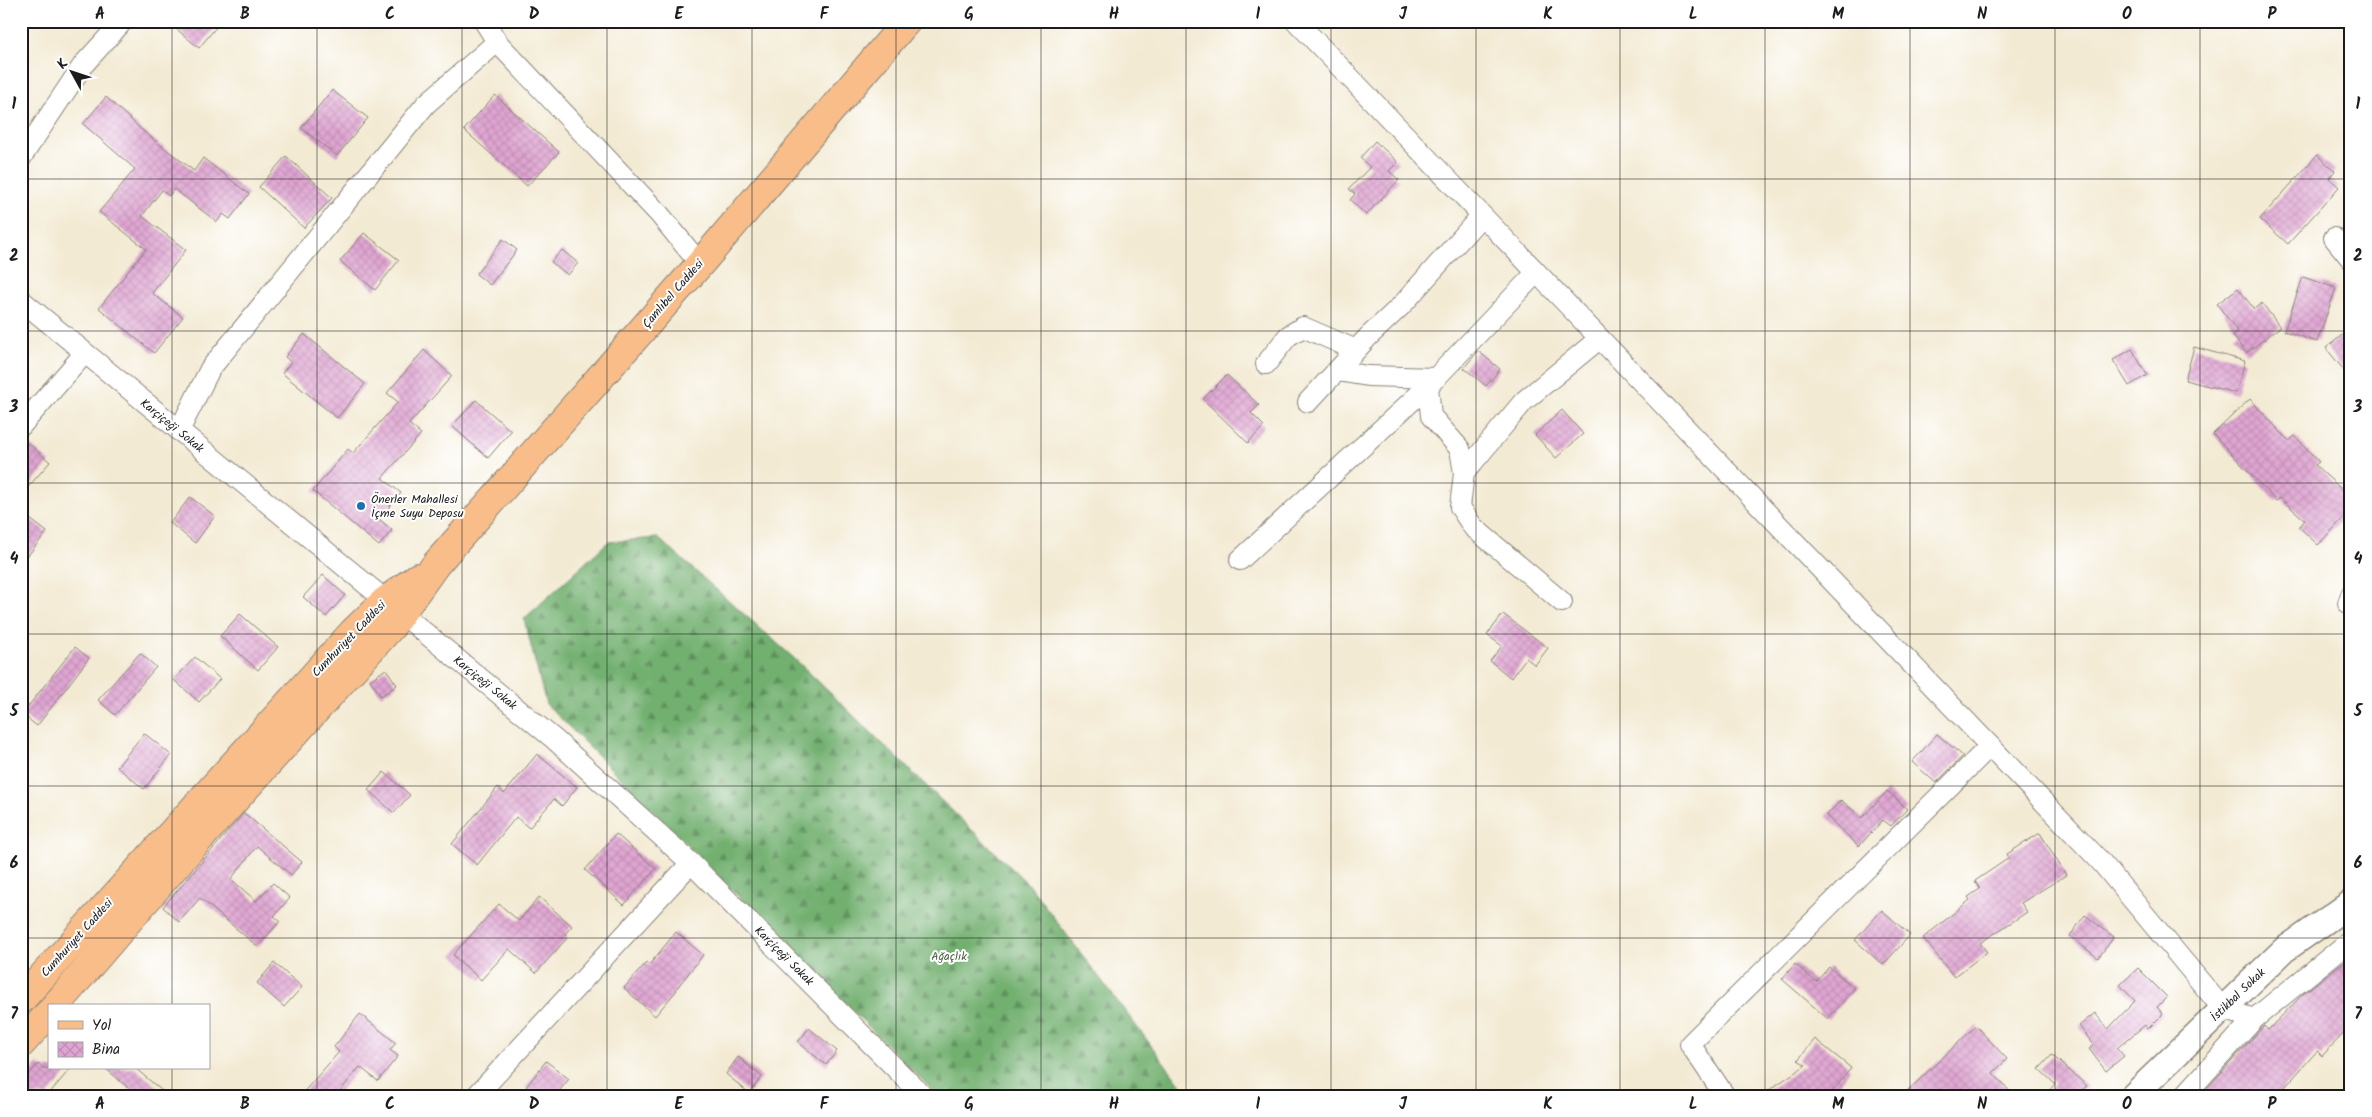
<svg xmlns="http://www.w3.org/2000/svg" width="2372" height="1117" viewBox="0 0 2372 1117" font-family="Kalam,sans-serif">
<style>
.forest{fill:url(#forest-firs);stroke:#476646}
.building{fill:url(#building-cross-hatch)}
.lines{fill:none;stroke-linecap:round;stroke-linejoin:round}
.minor-casing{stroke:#888378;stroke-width:22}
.tertiary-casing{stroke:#888378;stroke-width:28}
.primary-casing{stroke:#888378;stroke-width:30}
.minor{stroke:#fff;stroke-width:20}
.tertiary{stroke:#fff;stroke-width:25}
.primary{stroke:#f8bd89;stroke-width:28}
.grid{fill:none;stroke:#1c1c1c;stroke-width:1;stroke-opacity:0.55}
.poi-dot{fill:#1f6fb2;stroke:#fff;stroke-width:2}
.labels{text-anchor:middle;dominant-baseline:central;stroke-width:4;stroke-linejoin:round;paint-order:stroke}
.street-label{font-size:12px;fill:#1c1c1c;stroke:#fff}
.poi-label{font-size:12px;fill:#1c1c1c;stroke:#fff;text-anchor:start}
.park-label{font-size:12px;fill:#496245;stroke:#fff}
.neatline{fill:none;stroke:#1c1c1c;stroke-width:2}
.grid-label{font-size:16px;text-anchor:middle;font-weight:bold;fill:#1c1c1c}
</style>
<defs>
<pattern id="forest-firs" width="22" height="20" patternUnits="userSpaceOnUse" patternTransform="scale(1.25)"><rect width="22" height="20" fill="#72b070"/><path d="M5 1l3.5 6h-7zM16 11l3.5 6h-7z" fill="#5d8e5b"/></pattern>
<pattern id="building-cross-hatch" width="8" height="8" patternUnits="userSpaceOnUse" patternTransform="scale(1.25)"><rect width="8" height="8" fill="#dfa5d2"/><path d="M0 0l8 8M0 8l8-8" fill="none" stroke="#bf8db4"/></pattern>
</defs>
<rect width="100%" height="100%" fill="#fff"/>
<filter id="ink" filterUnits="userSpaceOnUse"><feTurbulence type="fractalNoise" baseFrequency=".02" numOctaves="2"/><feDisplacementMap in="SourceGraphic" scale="10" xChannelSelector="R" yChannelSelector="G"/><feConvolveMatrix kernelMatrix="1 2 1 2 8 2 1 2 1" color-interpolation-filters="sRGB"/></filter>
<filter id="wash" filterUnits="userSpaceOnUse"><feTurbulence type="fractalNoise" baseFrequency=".0096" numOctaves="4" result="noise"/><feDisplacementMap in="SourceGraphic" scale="20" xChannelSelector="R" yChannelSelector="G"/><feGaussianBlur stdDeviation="1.12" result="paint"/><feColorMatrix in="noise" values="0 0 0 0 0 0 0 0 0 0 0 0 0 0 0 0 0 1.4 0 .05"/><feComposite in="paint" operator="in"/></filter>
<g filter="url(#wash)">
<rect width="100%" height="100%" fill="#f3ead3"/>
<!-- forest -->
<polygon class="forest" points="658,538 796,660 1029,885 1188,1094 1186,1096 938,1096 546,704 524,619 608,542"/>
<g id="blocks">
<!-- building -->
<g class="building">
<polygon points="167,21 221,21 199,48"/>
<polygon points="332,90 368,118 337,156 301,128"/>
<polygon points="495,95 559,152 527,186 464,130"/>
<polygon points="106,97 143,131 194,171 203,158 249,194 230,219 223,214 217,222 174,189 169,196 162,190 142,216 186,250 152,293 183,317 154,353 99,308 146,249 99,212 135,169 83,124"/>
<polygon points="1375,141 1398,162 1389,171 1399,180 1366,215 1350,200 1355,194 1349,189 1370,167 1360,158"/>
<polygon points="2317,155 2335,171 2329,178 2339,187 2288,244 2260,219"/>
<polygon points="286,156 332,198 304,228 259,187"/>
<polygon points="364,233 399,260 375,290 340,261"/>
<polygon points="503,239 517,250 490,285 476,274"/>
<polygon points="562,250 578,263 568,275 551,262"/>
<polygon points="2303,277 2336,288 2317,342 2284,331"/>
<polygon points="2238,288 2254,309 2262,303 2280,327 2246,353 2233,336 2238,332 2217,304"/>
<polygon points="2351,328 2351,379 2326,348"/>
<polygon points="304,334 365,384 337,418 282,373 291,362 285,357"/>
<polygon points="2194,347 2245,361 2236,393 2185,380"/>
<polygon points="2132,349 2147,375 2129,386 2113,360"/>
<polygon points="424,350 452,376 409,424 421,434 382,478 401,493 379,519 392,530 379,546 313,491 348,449 353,453 398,402 387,393"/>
<polygon points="1478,351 1500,369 1486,386 1464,368"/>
<polygon points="1227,375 1259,405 1251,413 1264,426 1248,443 1203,399"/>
<polygon points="2250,399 2289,441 2295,436 2319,462 2315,465 2351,498 2351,510 2318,545 2299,527 2305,520 2280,498 2276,501 2213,434"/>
<polygon points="476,400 511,431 488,458 452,426"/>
<polygon points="1562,410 1583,434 1556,458 1535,435"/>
<polygon points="28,443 50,462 21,495 21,451"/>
<polygon points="190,497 215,516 195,543 170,523"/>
<polygon points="21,512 47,532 21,564"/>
<polygon points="323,575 345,595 326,617 303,597"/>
<polygon points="240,614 278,647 258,670 220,636"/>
<polygon points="1503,614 1548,648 1535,665 1526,658 1511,678 1490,661 1502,646 1487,635"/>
<polygon points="75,647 89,658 37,726 22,714"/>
<polygon points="140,653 156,667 115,715 98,700"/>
<polygon points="195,657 220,679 199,702 174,680"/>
<polygon points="386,669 397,685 381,696 370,680"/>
<polygon points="144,733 171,755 144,789 117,767"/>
<polygon points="1937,734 1963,756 1936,783 1912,762"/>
<polygon points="537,754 577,787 562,806 554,799 529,828 516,817 477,865 452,844 498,787 504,794"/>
<polygon points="384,772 410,795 394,813 368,790"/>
<polygon points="1887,791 1907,809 1891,826 1883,820 1859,846 1826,816 1841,800 1862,818"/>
<polygon points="244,813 302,862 291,875 257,846 231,879 256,901 273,883 290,898 274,916 280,921 258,947 200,898 179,922 163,907"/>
<polygon points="2040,833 2066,875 2021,903 2027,912 1980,943 1987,952 1954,977 1923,938 1970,900 1968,897 1980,889 1975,881 2009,858 2007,854"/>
<polygon points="616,834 656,869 624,905 585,870"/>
<polygon points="539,897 572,926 565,934 568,937 536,973 509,949 481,980 453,955 499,904 519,921"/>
<polygon points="1882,910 1910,935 1883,965 1855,940"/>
<polygon points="2085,915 2114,937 2098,958 2070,936"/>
<polygon points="676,932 703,955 676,989 677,990 655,1016 624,988 646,963 649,965"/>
<polygon points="2351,956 2351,1026 2322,1056 2317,1051 2277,1096 2200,1096 2264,1026 2268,1030 2302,995"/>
<polygon points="274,963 302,987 284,1007 257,983"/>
<polygon points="1795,964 1816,982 1829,967 1855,988 1828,1019 1782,979"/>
<polygon points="2138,968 2167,997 2157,1007 2163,1014 2148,1029 2145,1025 2117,1048 2124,1056 2106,1071 2089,1049 2094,1045 2079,1026 2095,1013 2108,1029 2135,1001 2120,985"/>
<polygon points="360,1014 396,1043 390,1050 398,1056 378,1081 360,1067 336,1096 300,1096 339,1052 334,1047"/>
<polygon points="1976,1026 2007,1059 1993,1073 2014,1096 1902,1096"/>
<polygon points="809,1028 837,1051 826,1065 798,1042"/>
<polygon points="1815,1039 1851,1068 1829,1096 1760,1096 1806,1065 1798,1060"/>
<polygon points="2052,1055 2087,1086 2074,1096 2044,1096 2055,1084 2039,1069"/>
<polygon points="738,1057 762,1077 749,1093 726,1074"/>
<polygon points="546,1061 569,1079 555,1096 538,1096 526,1087"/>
<polygon points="38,1064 43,1068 71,1068 47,1096 29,1096 21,1089 21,1083"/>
<polygon points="105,1068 135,1068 168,1096 138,1096"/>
</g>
</g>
</g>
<g filter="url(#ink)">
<use href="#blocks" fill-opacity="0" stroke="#888378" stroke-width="1"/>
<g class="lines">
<defs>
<g id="minor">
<polyline points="484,21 497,42 660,215 700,264"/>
<polyline points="1296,21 2102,863 2223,1009 2254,1019"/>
<polyline points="21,158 83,65 123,21"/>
<polyline points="2334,238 2351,259"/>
<polyline points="21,300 554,739 691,863 923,1096"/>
<polyline points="1266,364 1288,336 1303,327 1356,350"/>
<polyline points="1337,371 1368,376 1436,378"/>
<polyline points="1428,386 1431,416 1460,449 1464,473 1460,507 1473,527 1562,602"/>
<polyline points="1308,402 1369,336 1402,305 1481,216"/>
<polyline points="21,426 84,354"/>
<polyline points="179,431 210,369 426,104 497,42"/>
<polyline points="1464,473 1524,401 1599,339"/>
<polyline points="1240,560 1428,386 1536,273"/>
<polyline points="2348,603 2351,595"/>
<polyline points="476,1096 691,863"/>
<polyline points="1725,1096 1690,1044 1990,746"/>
<polyline points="2184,1096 2254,1019 2351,940"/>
</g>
<polyline id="tertiary" points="2133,1096 2284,950 2351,903"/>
<g id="primary">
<polyline points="21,1000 353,632 385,601 418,577"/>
<polyline points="55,1006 178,863 391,627 436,564 700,264 907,21"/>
<polyline points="21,1044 49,1013"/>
</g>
</defs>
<!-- minor casing -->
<use href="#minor" class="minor-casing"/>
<!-- tertiary casing -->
<use href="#tertiary" class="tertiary-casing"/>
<!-- primary casing -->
<use href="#primary" class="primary-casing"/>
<!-- minor -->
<use href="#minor" class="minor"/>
<!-- tertiary -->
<use href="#tertiary" class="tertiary"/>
<!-- primary -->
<use href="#primary" class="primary"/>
</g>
</g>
<!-- grid -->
<path class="grid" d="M 172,21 L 172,1006M 317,21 L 317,1096M 462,21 L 462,1096M 607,21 L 607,1096M 752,21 L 752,1096M 896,21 L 896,1096M 1041,21 L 1041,1096M 1186,21 L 1186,1096M 1331,21 L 1331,1096M 1476,21 L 1476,1096M 1620,21 L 1620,1096M 1765,21 L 1765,1096M 1910,21 L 1910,1096M 2055,21 L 2055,1096M 2200,21 L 2200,1096M 21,179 L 2351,179M 21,331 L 2351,331M 21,483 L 2351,483M 21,634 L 2351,634M 21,786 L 2351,786M 21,938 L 2351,938M 172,1068 L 172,1096"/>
<!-- markers -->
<circle class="poi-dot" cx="361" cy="506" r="5"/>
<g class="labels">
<!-- street labels -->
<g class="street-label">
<text transform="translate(673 294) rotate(-49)">Çamlıbel Caddesi</text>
<text transform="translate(172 426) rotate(39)">Karçiçeği Sokak</text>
<text transform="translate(349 639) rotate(-46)">Cumhuriyet Caddesi</text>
<text transform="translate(485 683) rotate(39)">Karçiçeği Sokak</text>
<text transform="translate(77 938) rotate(-48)">Cumhuriyet Caddesi</text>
<text transform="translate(784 956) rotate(45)">Karçiçeği Sokak</text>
<text transform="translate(2238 995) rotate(-44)">İstikbal Sokak</text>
</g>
<!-- poi labels -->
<g class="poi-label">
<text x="371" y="499">Önerler Mahallesi<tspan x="371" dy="14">İçme Suyu Deposu</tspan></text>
</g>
<!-- park labels -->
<g class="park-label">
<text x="949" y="956">Ağaçlık</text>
</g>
</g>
<!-- margin -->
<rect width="2372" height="1117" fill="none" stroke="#fff" stroke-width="55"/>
<!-- legend -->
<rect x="48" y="1004" width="162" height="65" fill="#ffffff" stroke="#a4a4a4"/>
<rect x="58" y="1021" width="25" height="8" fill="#f8bd89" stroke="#a4a4a4"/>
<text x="92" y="1030" font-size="15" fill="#1c1c1c">Yol</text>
<rect x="58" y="1042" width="25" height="15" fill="url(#building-cross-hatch)" stroke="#a4a4a4"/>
<text x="92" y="1054" font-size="15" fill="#1c1c1c">Bina</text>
<!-- north arrow -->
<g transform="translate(72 72) rotate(310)" stroke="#ffffff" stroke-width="4" paint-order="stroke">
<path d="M0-4L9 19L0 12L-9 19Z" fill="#1c1c1c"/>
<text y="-8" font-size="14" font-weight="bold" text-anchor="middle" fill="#1c1c1c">K</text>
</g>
<rect x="28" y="28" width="2316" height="1062" class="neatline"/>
<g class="grid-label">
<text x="100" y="19">A</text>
<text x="245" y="19">B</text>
<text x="390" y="19">C</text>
<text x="534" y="19">D</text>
<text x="679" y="19">E</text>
<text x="824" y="19">F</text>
<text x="969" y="19">G</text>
<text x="1114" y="19">H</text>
<text x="1258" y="19">I</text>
<text x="1403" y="19">J</text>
<text x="1548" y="19">K</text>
<text x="1693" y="19">L</text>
<text x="1838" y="19">M</text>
<text x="1982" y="19">N</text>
<text x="2127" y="19">O</text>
<text x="2272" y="19">P</text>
<text x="14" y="109">1</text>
<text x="2358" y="109">1</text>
<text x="14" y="261">2</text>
<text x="2358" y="261">2</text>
<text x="14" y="412">3</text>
<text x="2358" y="412">3</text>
<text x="14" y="564">4</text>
<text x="2358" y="564">4</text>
<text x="14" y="716">5</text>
<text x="2358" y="716">5</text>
<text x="14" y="868">6</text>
<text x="2358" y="868">6</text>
<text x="14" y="1019">7</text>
<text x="2358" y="1019">7</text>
<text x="100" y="1109">A</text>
<text x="245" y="1109">B</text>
<text x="390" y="1109">C</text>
<text x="534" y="1109">D</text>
<text x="679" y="1109">E</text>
<text x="824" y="1109">F</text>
<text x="969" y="1109">G</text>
<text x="1114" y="1109">H</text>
<text x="1258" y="1109">I</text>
<text x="1403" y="1109">J</text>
<text x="1548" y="1109">K</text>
<text x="1693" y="1109">L</text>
<text x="1838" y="1109">M</text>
<text x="1982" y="1109">N</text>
<text x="2127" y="1109">O</text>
<text x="2272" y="1109">P</text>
</g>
</svg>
